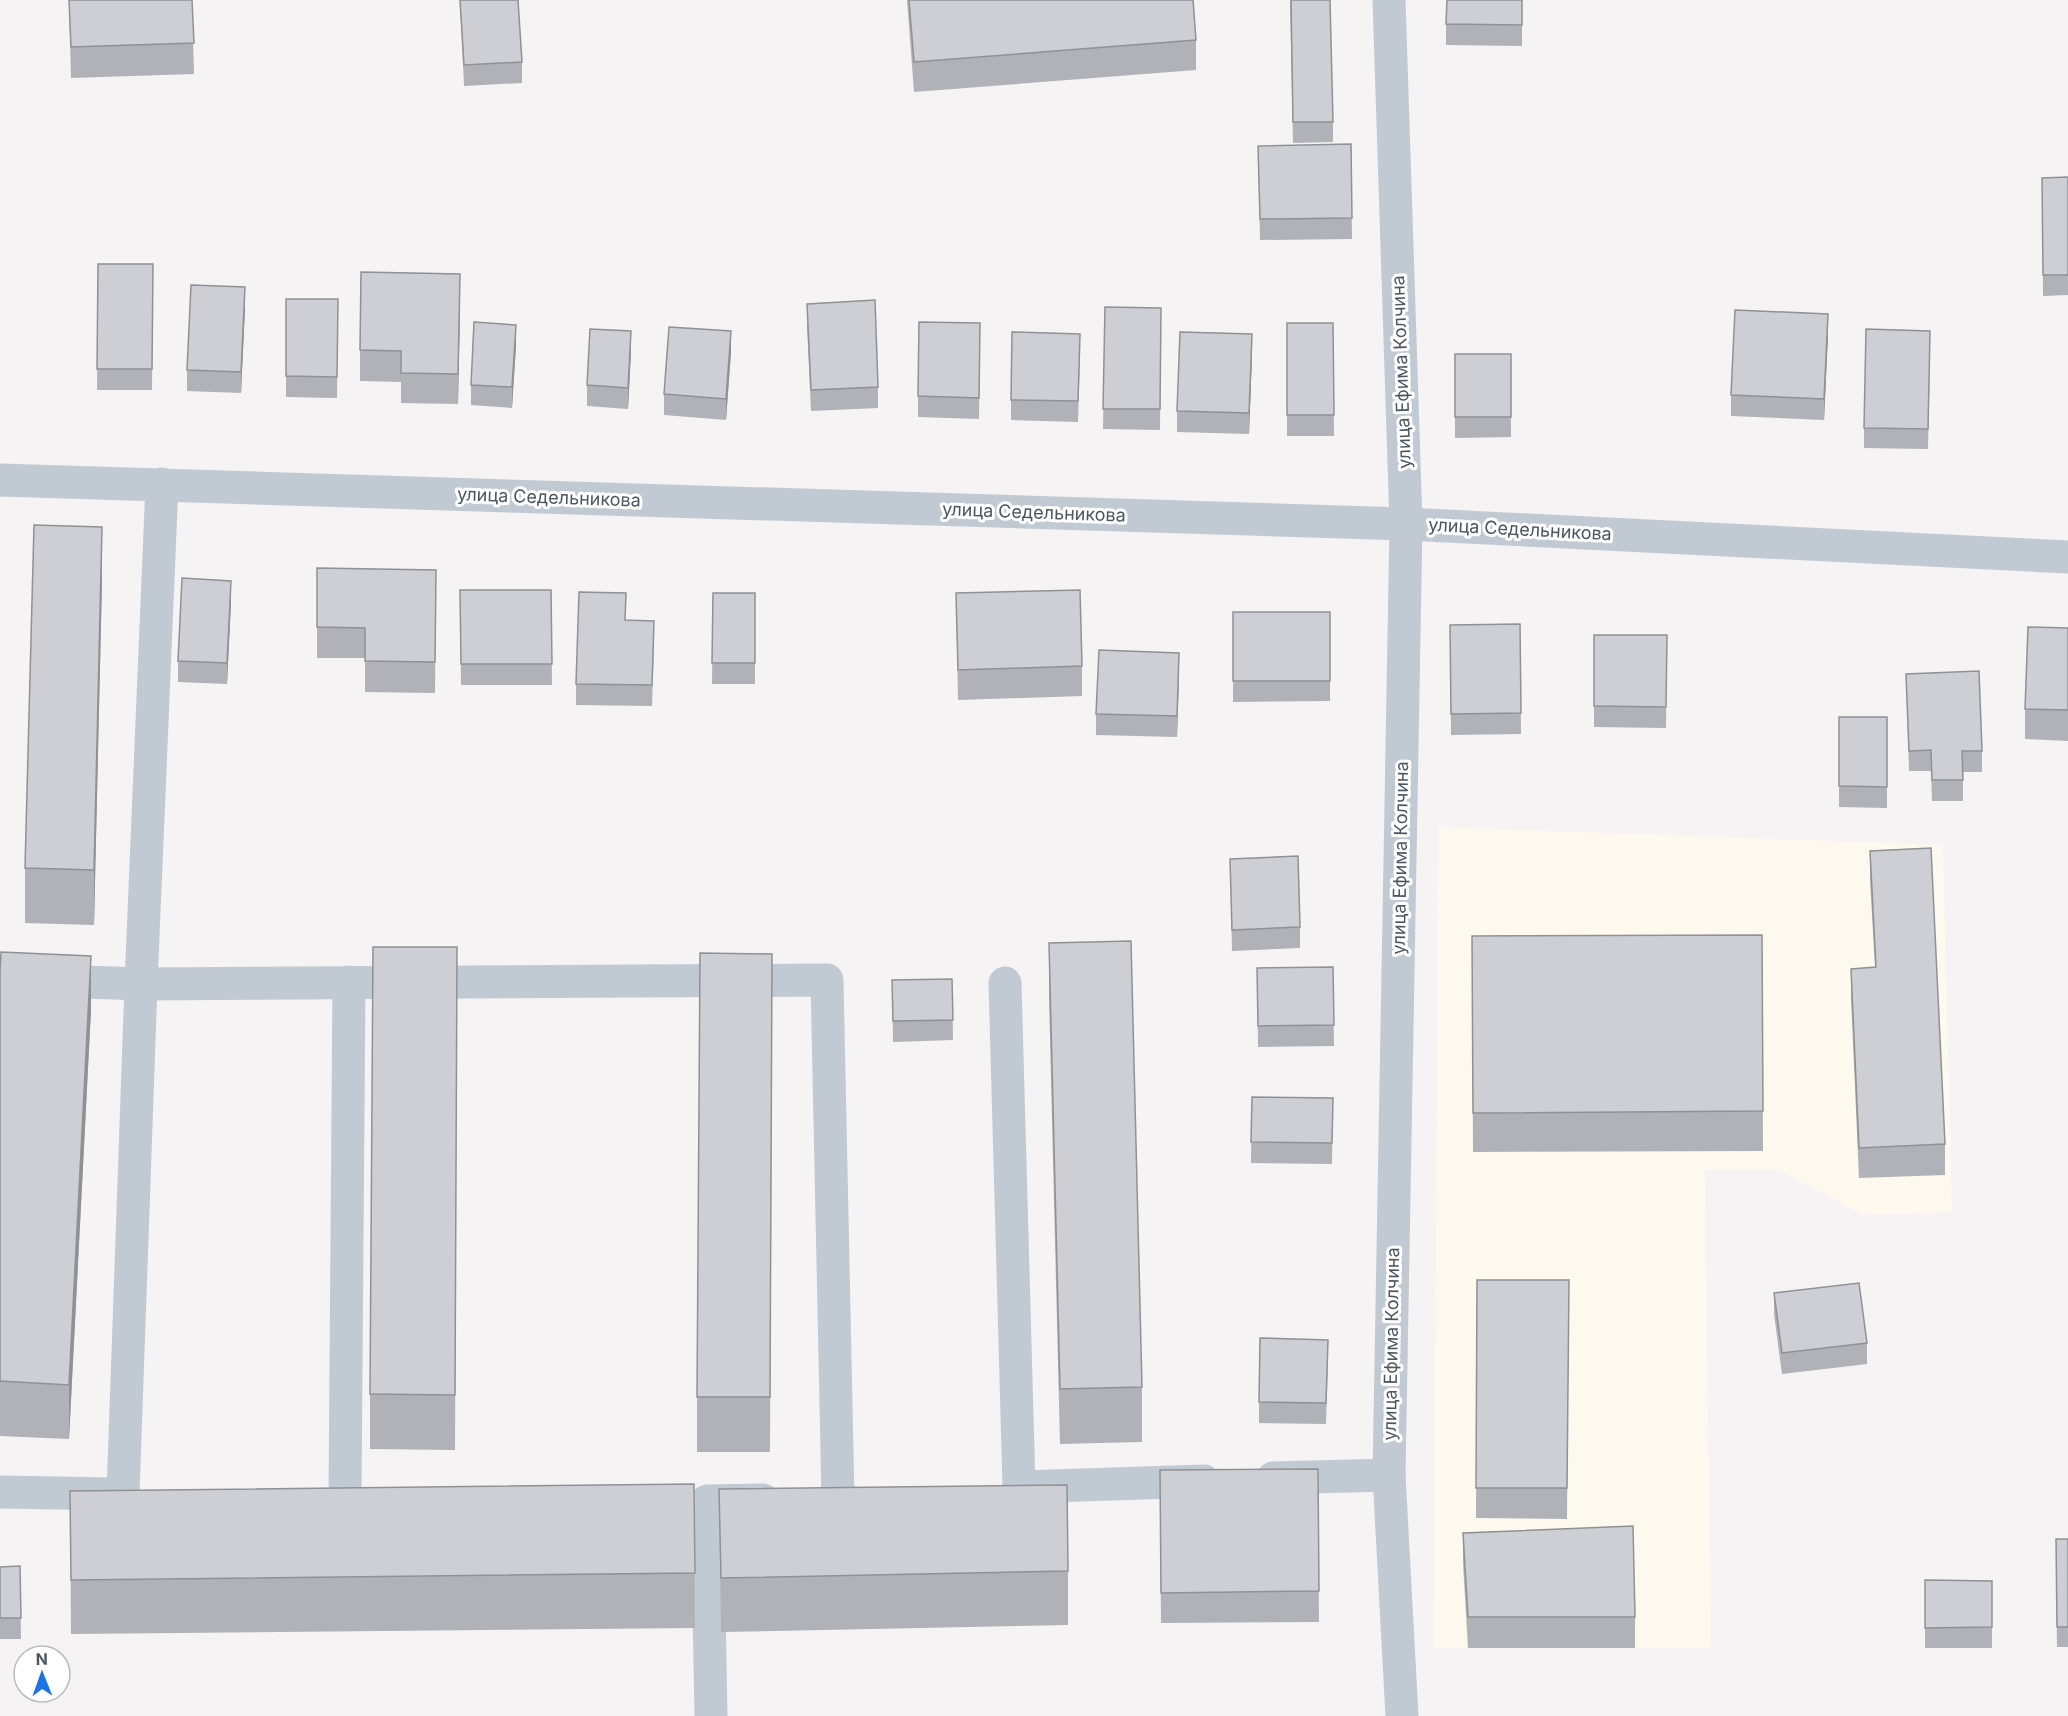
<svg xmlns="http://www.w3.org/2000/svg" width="2068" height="1716" viewBox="0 0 2068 1716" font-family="Inter,sans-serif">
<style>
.commercial{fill:#fdf9ef}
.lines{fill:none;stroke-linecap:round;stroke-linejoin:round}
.minor{stroke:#c1cad2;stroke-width:33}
.wall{fill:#b0b2b7}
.shaded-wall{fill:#909195}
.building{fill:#cdcfd5;stroke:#909195;stroke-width:1.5}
.labels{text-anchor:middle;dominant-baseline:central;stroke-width:6;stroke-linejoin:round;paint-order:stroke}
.street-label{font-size:18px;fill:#4a5661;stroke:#fff}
</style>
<rect width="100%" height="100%" fill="#f5f3f3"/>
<!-- commercial -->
<polygon class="commercial" points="1438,827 1943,845 1952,1212 1863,1215 1778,1170 1705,1170 1711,1648 1434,1648"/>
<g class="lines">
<!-- minor -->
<g class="minor">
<polyline points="1389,0 1406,524 1389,1475 1402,1716"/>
<polyline points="0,480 1406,524 2068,557"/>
<polyline points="162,484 141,984 827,980 838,1499"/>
<polyline points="0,979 141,984 123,1494"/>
<polyline points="1005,983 1019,1487"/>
<polyline points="1273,1478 1389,1475"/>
<polyline points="1021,1487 1204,1481"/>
<polyline points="0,1492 115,1494"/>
<polyline points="345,1497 349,982"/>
<polyline points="711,1716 707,1501 763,1500"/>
</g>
</g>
<!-- wall -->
<g class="wall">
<polygon points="69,0 192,0 194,74 71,78"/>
<polygon points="460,0 522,62 522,83 464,86"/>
<polygon points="907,0 1193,0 1196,40 1196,70 914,92"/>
<polygon points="1290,0 1333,122 1333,142 1293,143"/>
<polygon points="1522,0 1522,46 1446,45 1446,24"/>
<polygon points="1351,144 1352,239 1260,240 1258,146"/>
<polygon points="2068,177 2068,295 2043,296 2042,178"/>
<polygon points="98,264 153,264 152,390 97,390"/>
<polygon points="286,299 338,299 337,398 286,397"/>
<polygon points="807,304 878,387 878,408 811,411 807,325"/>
<polygon points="460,305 458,404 401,403 401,382 360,381 360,350"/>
<polygon points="1105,307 1161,308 1160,430 1103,429"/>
<polygon points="245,308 241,393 187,391 187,370"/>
<polygon points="1287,323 1333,323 1334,436 1287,436"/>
<polygon points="1828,335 1824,420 1731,416 1731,395"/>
<polygon points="980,344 979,419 918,417 918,396"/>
<polygon points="516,345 512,408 471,405 471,385"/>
<polygon points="1930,351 1928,449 1864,448 1864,428"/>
<polygon points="631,352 628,409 587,406 587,385"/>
<polygon points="731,352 726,420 664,415 664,394"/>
<polygon points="1455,354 1511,354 1511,437 1455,438"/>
<polygon points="1080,355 1078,422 1011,420 1011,400"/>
<polygon points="1252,355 1249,434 1177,432 1177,411"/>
<polygon points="317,568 436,570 435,693 365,692 365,658 317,658"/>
<polygon points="102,581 94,925 25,923 25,868"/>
<polygon points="460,590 551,590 552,685 461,685"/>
<polygon points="713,593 755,593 755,684 712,684"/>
<polygon points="956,593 1082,666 1082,696 958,700"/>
<polygon points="231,602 227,684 178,682 178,661"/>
<polygon points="1233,612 1330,612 1330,701 1233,702"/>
<polygon points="626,620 654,642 652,706 576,705 576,684"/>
<polygon points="1520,624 1521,734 1451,735 1450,625"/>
<polygon points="2068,628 2068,741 2025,739 2025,709"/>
<polygon points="1594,635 1667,635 1666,728 1594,727"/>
<polygon points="1179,673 1177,737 1096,735 1096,714"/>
<polygon points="1906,674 1982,751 1982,772 1963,772 1963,801 1932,801 1931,771 1909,771"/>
<polygon points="1839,717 1887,717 1887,808 1839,807"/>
<polygon points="1870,851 1945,1144 1945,1175 1859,1178 1851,999 1851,969 1875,967 1870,881"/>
<polygon points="1230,859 1300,927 1300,948 1232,951"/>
<polygon points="1762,935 1763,1151 1473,1152 1472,936"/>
<polygon points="1049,943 1142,1387 1142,1442 1060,1444 1049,998"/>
<polygon points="457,947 455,1450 370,1449 370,1394"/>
<polygon points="772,954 770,1452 697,1452 697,1397"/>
<polygon points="1333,967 1334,1046 1258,1047 1257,968"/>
<polygon points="0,971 91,1010 69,1439 0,1436"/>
<polygon points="952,979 953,1040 893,1042 892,980"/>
<polygon points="1252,1097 1333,1098 1332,1164 1251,1163"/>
<polygon points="1477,1280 1569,1280 1567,1519 1476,1518"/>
<polygon points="1774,1293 1867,1343 1867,1364 1782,1374 1774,1314"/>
<polygon points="1328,1361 1326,1424 1259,1423 1259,1402"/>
<polygon points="1318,1469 1319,1622 1161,1623 1160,1470"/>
<polygon points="694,1484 695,1628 71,1634 70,1491"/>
<polygon points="719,1489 1068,1571 1068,1625 721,1632"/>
<polygon points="1463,1533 1635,1617 1635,1648 1468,1648 1463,1563"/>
<polygon points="2056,1539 2068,1539 2068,1647 2057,1647"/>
<polygon points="20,1566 21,1639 0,1639 0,1567"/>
<polygon points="1925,1580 1992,1581 1992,1648 1925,1648"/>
</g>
<!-- shaded-wall -->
<g class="shaded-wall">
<polygon points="460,274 460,305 458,404 458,374"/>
<polygon points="245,287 245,308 241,393 241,372"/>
<polygon points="1828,314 1828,335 1824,420 1824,399"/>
<polygon points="516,325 516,345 512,408 512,387"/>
<polygon points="631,331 631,352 628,409 628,388"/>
<polygon points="731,331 731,352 726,420 726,399"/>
<polygon points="1252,334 1252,355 1249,434 1249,413"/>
<polygon points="102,527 102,581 94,925 94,870"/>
<polygon points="231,581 231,602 227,684 227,663"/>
<polygon points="1179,653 1179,673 1177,737 1177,716"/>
<polygon points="91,956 91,1010 69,1439 69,1385"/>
</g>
<!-- building -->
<g class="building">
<polygon points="69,0 192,0 194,43 71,47"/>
<polygon points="460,0 518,0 522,62 464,65"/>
<polygon points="909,0 1193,0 1196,40 914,62"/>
<polygon points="1291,0 1330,0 1333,122 1293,122"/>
<polygon points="1447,0 1522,0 1522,25 1446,24"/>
<polygon points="1351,144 1352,218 1260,219 1258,146"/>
<polygon points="2068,177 2068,275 2043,275 2042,178"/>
<polygon points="98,264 153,264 152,369 97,369"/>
<polygon points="361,272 460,274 458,374 401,373 401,351 360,350"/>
<polygon points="191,285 245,287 241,372 187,370"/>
<polygon points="286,299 338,299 337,377 286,376"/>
<polygon points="875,300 878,387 811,390 807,304"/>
<polygon points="1105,307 1161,308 1160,409 1103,409"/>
<polygon points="1735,310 1828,314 1824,399 1731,395"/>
<polygon points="474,322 516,325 512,387 471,385"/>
<polygon points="919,322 980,323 979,398 918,396"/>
<polygon points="1287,323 1333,323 1334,415 1287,415"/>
<polygon points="669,327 731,331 726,399 664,394"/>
<polygon points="590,329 631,331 628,388 587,385"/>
<polygon points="1866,329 1930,331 1928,429 1864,428"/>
<polygon points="1012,332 1080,334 1078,401 1011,400"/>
<polygon points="1180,332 1252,334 1249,413 1177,411"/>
<rect x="1455" y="354" width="56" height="63"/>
<polygon points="34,525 102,527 94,870 25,868"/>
<polygon points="317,568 436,570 435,662 365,661 365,628 317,627"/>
<polygon points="182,578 231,581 227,663 178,661"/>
<polygon points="460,590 551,590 552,664 461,664"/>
<polygon points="1080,590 1082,666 958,670 956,593"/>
<polygon points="579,592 626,593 625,620 654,621 652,685 576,684"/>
<polygon points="713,593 755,593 755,663 712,663"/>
<rect x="1233" y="612" width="97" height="69"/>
<polygon points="1520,624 1521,713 1451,714 1450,625"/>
<polygon points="2028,627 2068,628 2068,710 2025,709"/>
<polygon points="1594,635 1667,635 1666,707 1594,706"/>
<polygon points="1099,650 1179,653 1177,716 1096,714"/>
<polygon points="1979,671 1982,751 1962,751 1963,780 1932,780 1931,750 1909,751 1906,674"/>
<polygon points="1839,717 1887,717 1887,787 1839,786"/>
<polygon points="1931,848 1945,1144 1859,1148 1851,969 1876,967 1870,851"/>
<polygon points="1298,856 1300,927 1232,930 1230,859"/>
<polygon points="1762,935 1763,1111 1473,1113 1472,936"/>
<polygon points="1131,941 1142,1387 1060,1389 1049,943"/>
<polygon points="373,947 457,947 455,1395 370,1394"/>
<polygon points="1,952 91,956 69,1385 0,1381 0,971"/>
<polygon points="700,953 772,954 770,1397 697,1397"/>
<polygon points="1333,967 1334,1025 1258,1026 1257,968"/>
<polygon points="952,979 953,1020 893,1021 892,980"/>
<polygon points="1252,1097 1333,1098 1332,1143 1251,1142"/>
<polygon points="1477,1280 1569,1280 1567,1488 1476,1488"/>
<polygon points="1859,1283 1867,1343 1782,1353 1774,1293"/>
<polygon points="1260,1338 1328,1340 1326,1403 1259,1402"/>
<polygon points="1318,1469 1319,1591 1161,1593 1160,1470"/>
<polygon points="694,1484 695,1573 71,1580 70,1491"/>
<polygon points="1067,1485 1068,1571 721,1578 719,1489"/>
<polygon points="1633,1526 1635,1617 1468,1617 1463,1533"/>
<polygon points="2056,1539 2068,1539 2068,1627 2057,1627"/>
<polygon points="20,1566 21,1618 0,1618 0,1567"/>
<polygon points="1925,1580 1992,1581 1992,1627 1925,1628"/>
</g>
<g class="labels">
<!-- street labels -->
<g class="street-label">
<text transform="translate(1401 372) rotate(-92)">улица Ефима Колчина</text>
<text transform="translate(549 497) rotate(2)">улица Седельникова</text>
<text transform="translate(1034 512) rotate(2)">улица Седельникова</text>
<text transform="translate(1520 529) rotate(3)">улица Седельникова</text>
<text transform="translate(1400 858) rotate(-89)">улица Ефима Колчина</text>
<text transform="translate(1391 1344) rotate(-89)">улица Ефима Колчина</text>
</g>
</g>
<!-- north arrow -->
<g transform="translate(42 1674) rotate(359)"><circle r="28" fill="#ffffff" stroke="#b7bbc0" stroke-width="1.5"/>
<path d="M0-4.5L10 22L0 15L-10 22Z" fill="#1a73e8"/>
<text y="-9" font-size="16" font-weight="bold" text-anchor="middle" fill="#4a5661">N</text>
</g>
</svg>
